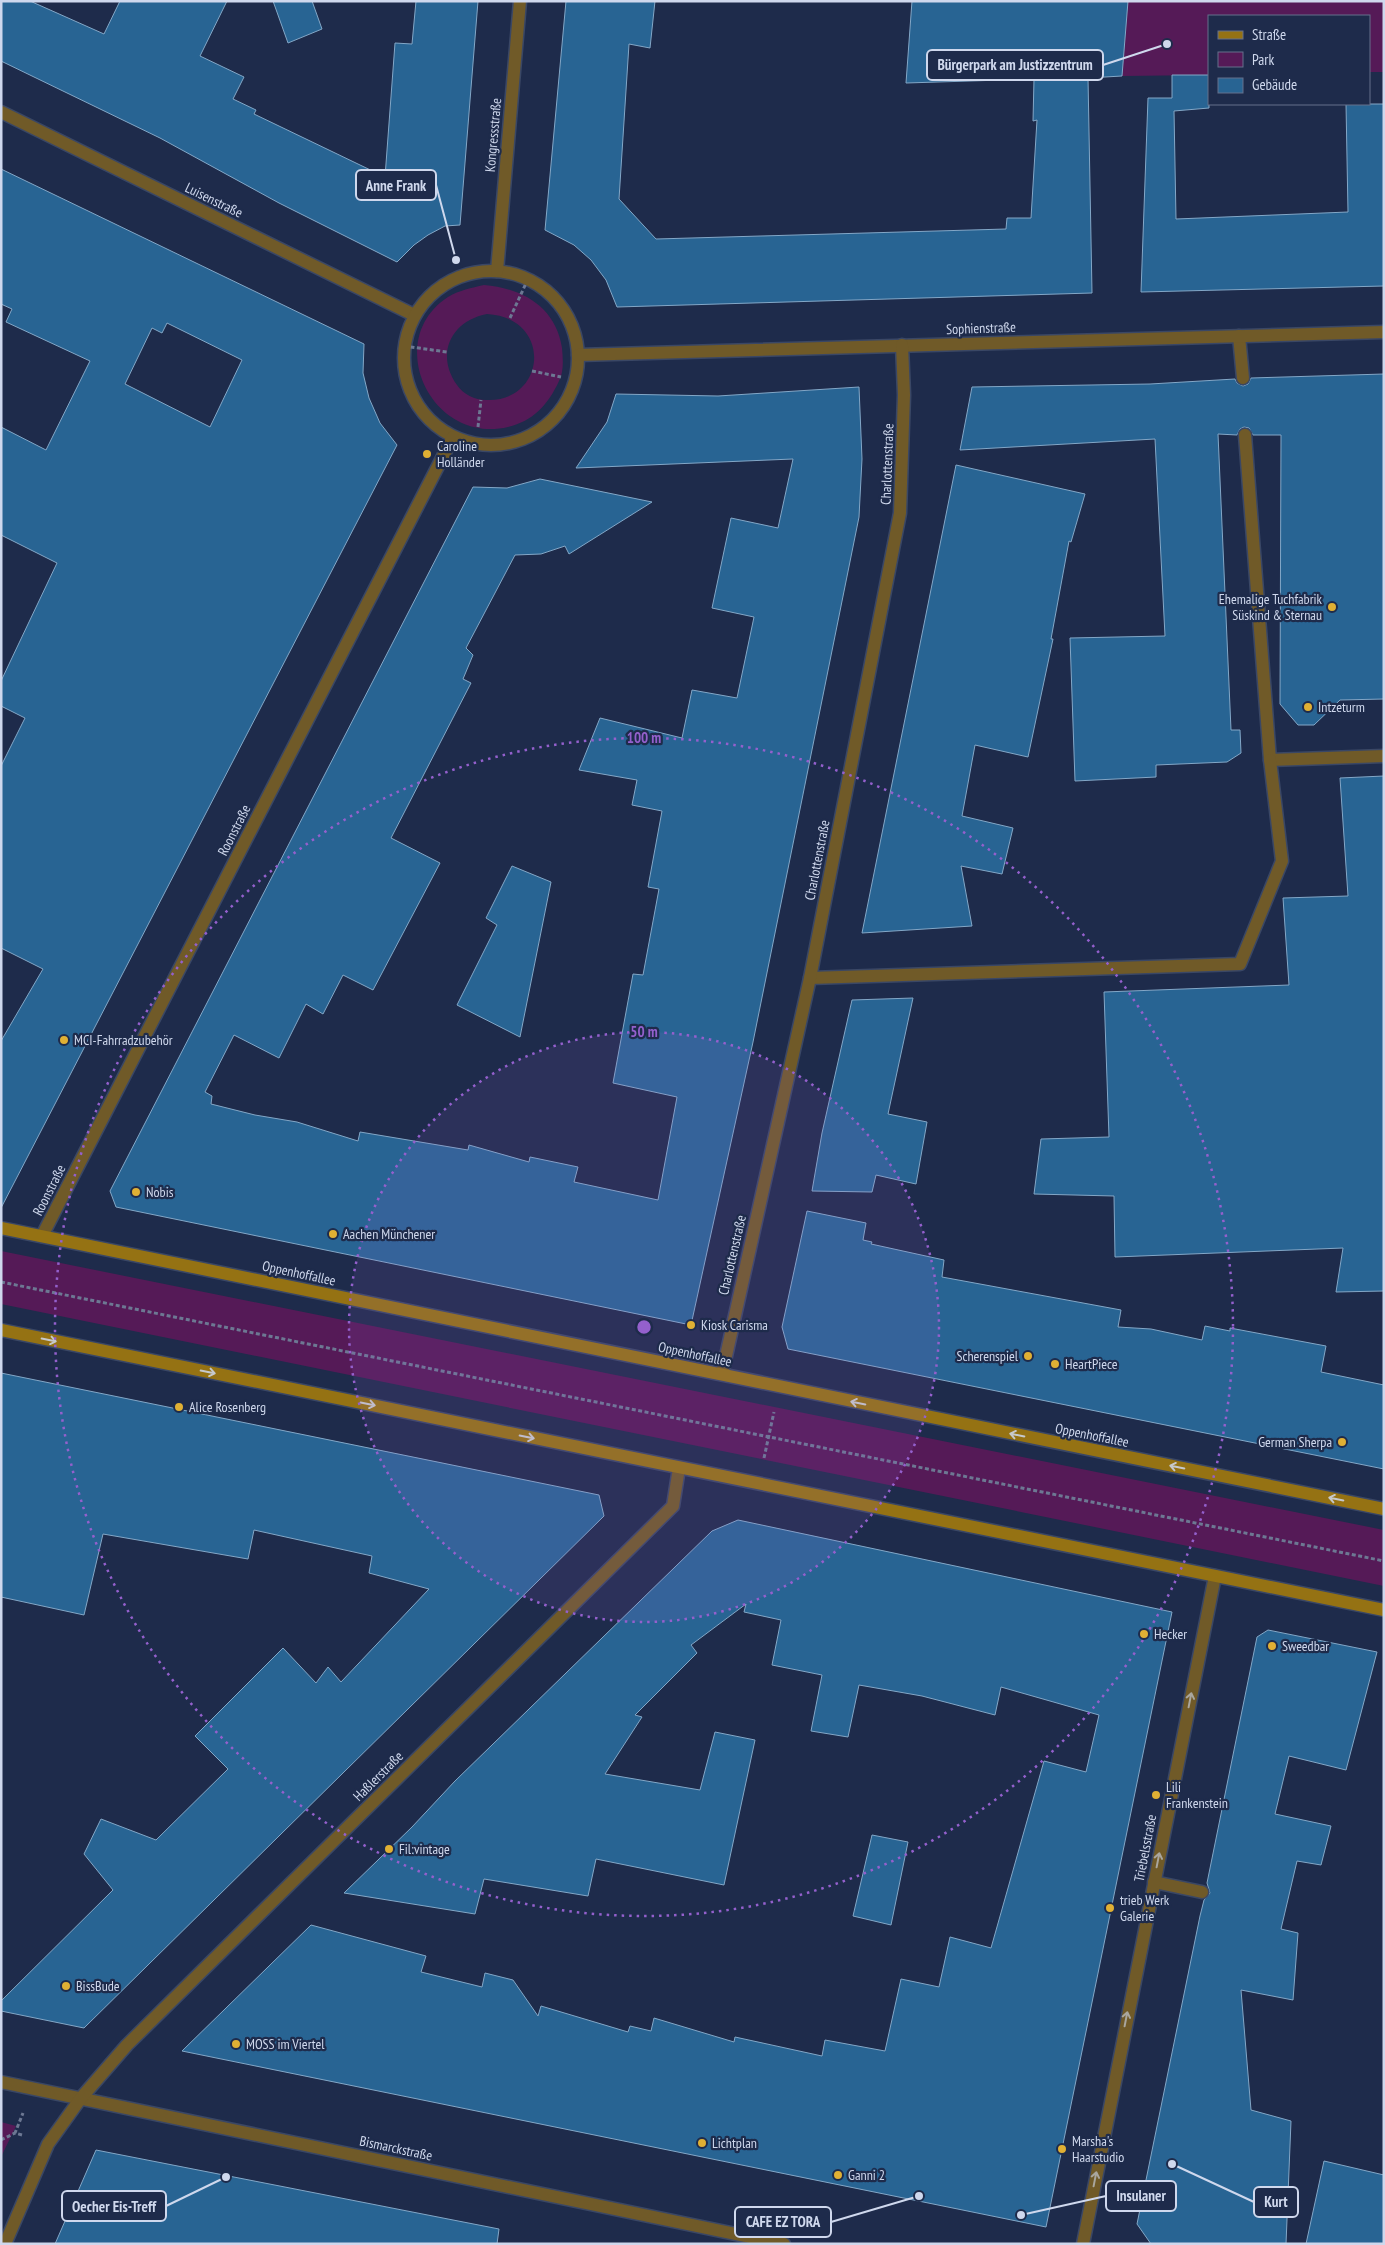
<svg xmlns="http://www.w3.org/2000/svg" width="1385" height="2245" viewBox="0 0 1385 2245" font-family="'PT Sans Narrow',sans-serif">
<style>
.green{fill:#551a57;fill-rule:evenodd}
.building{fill:#286493;stroke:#83a7c7;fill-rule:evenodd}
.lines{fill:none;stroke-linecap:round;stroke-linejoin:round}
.lane-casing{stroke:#3a4765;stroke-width:15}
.street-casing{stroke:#3a4765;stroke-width:15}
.secondary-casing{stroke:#3a4765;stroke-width:15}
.path{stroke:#6d7893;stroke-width:3;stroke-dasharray:4 2.5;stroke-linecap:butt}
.lane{stroke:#705a28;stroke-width:12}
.street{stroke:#705a28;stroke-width:12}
.secondary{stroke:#957213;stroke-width:12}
.oneway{stroke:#c6c9cc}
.oneway2{stroke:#a9a69e}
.ring{fill:none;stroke:#9460cd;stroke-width:2.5;stroke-dasharray:2.5 5}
.poi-dot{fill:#e0b034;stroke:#1e2b4b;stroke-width:2}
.labels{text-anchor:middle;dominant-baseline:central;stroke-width:4.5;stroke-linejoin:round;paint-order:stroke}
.street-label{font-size:14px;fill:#cfd8ed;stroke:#1e2b4b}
.poi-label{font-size:14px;fill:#cfd8ed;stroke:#1e2b4b;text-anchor:start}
.centre{fill:#9460cd;stroke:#1e2b4b;stroke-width:2.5}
.ring-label{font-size:15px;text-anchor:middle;font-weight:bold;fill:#9460cd;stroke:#1e2b4b;stroke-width:4.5;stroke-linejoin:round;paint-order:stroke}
.leader{fill:none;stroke:#cfd8ed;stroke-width:2}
.callout-dot{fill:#cfd8ed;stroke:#1e2b4b;stroke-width:2}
.callout{fill:#1e2b4b;stroke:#cfd8ed;stroke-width:2}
.callout-label{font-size:15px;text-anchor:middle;font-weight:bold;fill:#cfd8ed}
</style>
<rect width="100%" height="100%" fill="#1e2b4b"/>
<!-- green -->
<g class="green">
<polygon points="1128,1 1384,1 1384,72 1369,72 1369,16 1209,16 1209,75 1122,76"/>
<path d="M 484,285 C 522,288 556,307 562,348 C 563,359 564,372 559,381 C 548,405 533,421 508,427 C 431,445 382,340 448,297 C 460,290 471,288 484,285 ZM 487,314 C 554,318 546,403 486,400 C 475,400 463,394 457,385 C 435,354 451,321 487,314 Z"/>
<polygon points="1,1251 1384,1530 1384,1586 1,1304"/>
<polygon points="1,2122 16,2126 1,2157"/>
</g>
<!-- building -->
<g class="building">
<polygon points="1,1 30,1 104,34 120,1 227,1 200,56 244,77 233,99 256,110 254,114 385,177 395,43 412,44 416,1 478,1 460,225 445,226 428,235 414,245 397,262 279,203 160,138 1,61"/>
<polygon points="273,1 312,1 322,29 288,43"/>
<polygon points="566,1 655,1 650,48 629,44 619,199 656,239 1006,229 1007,218 1031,218 1037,120 1033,121 1034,79 906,83 912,1 1128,1 1122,76 1088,78 1092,293 617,307 606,280 591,260 574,245 545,230"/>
<polygon points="1172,75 1209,75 1209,108 1174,111 1176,219 1348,212 1346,104 1384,104 1384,286 1141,292 1148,98 1172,98"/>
<path d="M 1,169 L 364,344 L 363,373 L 369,398 L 380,423 L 397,445 L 1,1208 L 1,1041 L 43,969 L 1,948 L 1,766 L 25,718 L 1,706 L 1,681 L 57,563 L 1,535 L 1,427 L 46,450 L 90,361 L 6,322 L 12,309 L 1,304 ZM 167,323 L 242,360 L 210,427 L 125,384 L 152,328 L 162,333 Z"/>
<polygon points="1384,374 1384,699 1340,700 1314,725 1298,725 1280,704 1281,435 1253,435 1249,428 1244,427 1240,429 1237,435 1218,434 1231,730 1240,730 1241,753 1227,762 1156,765 1156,777 1075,781 1070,638 1165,636 1155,439 960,450 972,387 1150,384 1235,379 1237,383 1243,386 1248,384 1251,378"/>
<polygon points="859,387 862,459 859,517 753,1042 691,1325 116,1207 110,1191 473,487 507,488 540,479 652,502 569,554 565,546 541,554 515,555 466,648 473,655 463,679 471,683 391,838 440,863 373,990 343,975 323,1014 306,1004 279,1058 234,1035 205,1092 212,1096 211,1104 255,1115 297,1122 358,1141 360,1132 468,1150 469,1145 529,1162 530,1157 578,1167 574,1182 658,1200 677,1097 613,1083 633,974 643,975 659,889 648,887 662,811 632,805 637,780 579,770 600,718 682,738 692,690 737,698 754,617 712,608 731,518 778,528 793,459 576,468 607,422 616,394 718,396"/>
<polygon points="956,465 1085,494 1071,542 1069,541 1051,639 1053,639 1028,757 975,745 962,816 1013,828 1002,874 961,866 972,926 862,933"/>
<polygon points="1384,776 1384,1291 1336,1292 1343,1248 1115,1257 1114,1196 1034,1194 1041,1139 1109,1137 1104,992 1289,985 1283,898 1348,896 1340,778"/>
<polygon points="512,866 551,882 520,1037 457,1005 497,925 486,918"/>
<polygon points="913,998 888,1114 927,1122 916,1184 876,1175 872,1192 812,1191 822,1133 852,1000"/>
<polygon points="807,1211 866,1223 863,1240 872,1242 871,1244 944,1260 942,1277 1121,1310 1118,1327 1151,1329 1202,1340 1205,1326 1230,1331 1230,1328 1326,1346 1321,1372 1384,1385 1384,1469 788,1349 782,1327"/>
<polygon points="1,1373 599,1495 604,1516 84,2028 1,2011 1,2001 113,1890 84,1854 101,1819 156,1840 228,1769 195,1736 283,1648 316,1683 328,1667 341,1682 429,1589 369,1573 372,1556 254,1530 248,1559 103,1534 84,1615 1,1597"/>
<polygon points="738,1520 1172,1612 1046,2227 182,2051 311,1925 426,1956 421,1972 482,1987 485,1973 513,1980 538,2016 541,2006 628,2032 630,2026 651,2031 654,2018 734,2042 735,2037 822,2056 825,2040 885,2051 901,1979 939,1987 950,1937 991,1948 1044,1761 1086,1772 1099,1715 1001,1687 995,1715 922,1696 859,1685 848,1737 811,1731 822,1675 772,1665 781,1620 744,1612 746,1604 691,1645 697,1653 635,1715 642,1717 605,1774 700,1790 715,1732 755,1740 724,1885 596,1859 588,1896 484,1879 475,1914 344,1893 412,1827 455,1781 712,1531"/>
<polygon points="1268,1630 1377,1652 1346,1770 1289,1756 1275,1814 1331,1826 1321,1865 1297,1861 1281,1929 1298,1933 1293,2000 1241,1990 1251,2110 1291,2121 1286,2244 1151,2244 1137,2224 1200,1916 1204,1900 1210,1893 1207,1883 1257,1637"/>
<polygon points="872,1835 908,1842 891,1925 853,1916"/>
<polygon points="96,2150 499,2229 497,2244 55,2244"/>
<polygon points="1324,2161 1384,2175 1384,2244 1306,2244"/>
</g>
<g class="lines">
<defs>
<g id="lane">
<polyline points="1239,336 1243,378"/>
<polyline points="1245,435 1270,760 1384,756"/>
<polyline points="810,978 1240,964 1282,861 1270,760"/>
<polyline points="1154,1882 1202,1892"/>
</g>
<g id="street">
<polyline points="1,112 414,315"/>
<circle cx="491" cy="358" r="87"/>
<polyline points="497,271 520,1"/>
<polyline points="578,355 1384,332"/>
<polyline points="42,1236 453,437"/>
<polyline points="722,1374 810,978 900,513 904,395 902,345"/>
<polyline points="1,2082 784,2244"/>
<polyline points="5,2244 48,2144 81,2098 127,2045 673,1506 679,1468"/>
<polyline points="1083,2244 1215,1576"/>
</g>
<g id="secondary">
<polyline points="1,1228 1384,1509"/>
<polyline points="1,1330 1384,1610"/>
</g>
</defs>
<!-- lane casing -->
<use href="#lane" class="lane-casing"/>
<!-- street casing -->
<use href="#street" class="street-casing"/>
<!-- secondary casing -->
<use href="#secondary" class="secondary-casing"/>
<!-- path -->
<g class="path">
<polyline points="510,318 528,279"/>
<polyline points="404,346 447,352"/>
<polyline points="532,371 561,377"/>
<polyline points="478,427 481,400"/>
<polyline points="1,1282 1384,1561"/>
<polyline points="764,1458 774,1412"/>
<polyline points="22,2135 15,2133 23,2113"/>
<polyline points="1,2140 15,2133"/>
</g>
<!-- lane -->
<use href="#lane" class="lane"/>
<!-- street -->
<use href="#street" class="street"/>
<!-- secondary -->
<use href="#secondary" class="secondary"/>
</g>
<!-- one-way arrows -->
<defs><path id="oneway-shaft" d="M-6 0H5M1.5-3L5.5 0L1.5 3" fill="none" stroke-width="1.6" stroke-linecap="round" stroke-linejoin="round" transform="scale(1.25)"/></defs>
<g class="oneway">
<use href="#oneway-shaft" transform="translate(49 1340) rotate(11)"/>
<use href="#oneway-shaft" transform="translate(208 1372) rotate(11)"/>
<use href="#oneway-shaft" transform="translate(858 1403) rotate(-169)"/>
<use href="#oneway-shaft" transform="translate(368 1404) rotate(11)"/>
<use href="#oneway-shaft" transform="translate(1017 1435) rotate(-169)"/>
<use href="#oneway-shaft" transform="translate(527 1437) rotate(11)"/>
<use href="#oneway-shaft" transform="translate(1177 1467) rotate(-169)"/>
<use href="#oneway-shaft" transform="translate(1336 1499) rotate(-169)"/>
</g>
<g class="oneway2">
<use href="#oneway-shaft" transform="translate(1190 1700) rotate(-79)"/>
<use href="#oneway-shaft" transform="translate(1158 1860) rotate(-79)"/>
<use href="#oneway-shaft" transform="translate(1126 2019) rotate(-79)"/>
<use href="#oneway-shaft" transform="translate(1095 2179) rotate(-79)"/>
</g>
<!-- distance rings -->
<circle cx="644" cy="1327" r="295" fill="#9460cd" fill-opacity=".12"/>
<g class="ring">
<circle cx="644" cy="1327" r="295"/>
<circle cx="644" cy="1327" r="589"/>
</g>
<!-- markers -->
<g class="poi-dot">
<circle cx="427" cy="454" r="5"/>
<circle cx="1332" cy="607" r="5"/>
<circle cx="1308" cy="707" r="5"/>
<circle cx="64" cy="1040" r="5"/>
<circle cx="136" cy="1192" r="5"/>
<circle cx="333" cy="1234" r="5"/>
<circle cx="691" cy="1325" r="5"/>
<circle cx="1028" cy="1356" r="5"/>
<circle cx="1055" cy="1364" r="5"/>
<circle cx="179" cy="1407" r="5"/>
<circle cx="1342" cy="1442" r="5"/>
<circle cx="1144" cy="1634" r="5"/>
<circle cx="1272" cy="1646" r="5"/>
<circle cx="1156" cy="1795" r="5"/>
<circle cx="389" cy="1849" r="5"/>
<circle cx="1110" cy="1908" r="5"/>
<circle cx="66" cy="1986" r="5"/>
<circle cx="236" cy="2044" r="5"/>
<circle cx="702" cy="2143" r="5"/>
<circle cx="1062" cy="2149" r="5"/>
<circle cx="838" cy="2175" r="5"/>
</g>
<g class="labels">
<!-- street labels -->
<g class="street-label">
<text transform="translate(493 135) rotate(-85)">Kongressstraße</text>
<text transform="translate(214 200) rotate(26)">Luisenstraße</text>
<text transform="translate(981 328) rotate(-2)">Sophienstraße</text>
<text transform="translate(887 464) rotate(-88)">Charlottenstraße</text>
<text transform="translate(234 830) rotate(-63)">Roonstraße</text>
<text transform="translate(817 860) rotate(-79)">Charlottenstraße</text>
<text transform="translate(49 1190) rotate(-63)">Roonstraße</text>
<text transform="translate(732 1255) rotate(-77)">Charlottenstraße</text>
<text transform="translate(299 1273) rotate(12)">Oppenhoffallee</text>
<text transform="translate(695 1354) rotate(12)">Oppenhoffallee</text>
<text transform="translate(1092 1435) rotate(11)">Oppenhoffallee</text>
<text transform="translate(378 1776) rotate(-45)">Haßlerstraße</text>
<text transform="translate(1145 1848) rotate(-79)">Triebelsstraße</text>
<text transform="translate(396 2148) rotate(12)">Bismarckstraße</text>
</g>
<!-- poi labels -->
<g class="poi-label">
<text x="437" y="446">Caroline<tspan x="437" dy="16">Holländer</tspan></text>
<text x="1322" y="599" text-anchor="end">Ehemalige Tuchfabrik<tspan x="1322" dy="16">Süskind &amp; Sternau</tspan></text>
<text x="1318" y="707">Intzeturm</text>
<text x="74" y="1040">MCI-Fahrradzubehör</text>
<text x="146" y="1192">Nobis</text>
<text x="343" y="1234">Aachen Münchener</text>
<text x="701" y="1325">Kiosk Carisma</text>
<text x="1018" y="1356" text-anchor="end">Scherenspiel</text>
<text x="1065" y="1364">HeartPiece</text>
<text x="189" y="1407">Alice Rosenberg</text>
<text x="1332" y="1442" text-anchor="end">German Sherpa</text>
<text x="1154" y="1634">Hecker</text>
<text x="1282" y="1646">Sweedbar</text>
<text x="1166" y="1787">Lili<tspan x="1166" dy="16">Frankenstein</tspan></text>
<text x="399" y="1849">Fil:vintage</text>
<text x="1120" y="1900">trieb Werk<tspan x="1120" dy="16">Galerie</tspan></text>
<text x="76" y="1986">BissBude</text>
<text x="246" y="2044">MOSS im Viertel</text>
<text x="1072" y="2141">Marsha's<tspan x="1072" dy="16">Haarstudio</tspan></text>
<text x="712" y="2143">Lichtplan</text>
<text x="848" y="2175">Ganni 2</text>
</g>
</g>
<circle cx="644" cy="1327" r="8" class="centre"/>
<g class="ring-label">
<text x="644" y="743">100 m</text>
<text x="644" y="1037">50 m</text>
</g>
<!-- callouts -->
<path class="leader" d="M1167 44L1103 65M456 260L436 185M1021 2215L1106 2196M1172 2164L1254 2202M226 2177L166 2206M919 2196L831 2222"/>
<g class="callout-dot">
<circle cx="1167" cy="44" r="5"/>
<circle cx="456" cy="260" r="5"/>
<circle cx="1021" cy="2215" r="5"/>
<circle cx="1172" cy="2164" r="5"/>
<circle cx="226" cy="2177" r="5"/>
<circle cx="919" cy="2196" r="5"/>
</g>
<g class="callout">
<rect x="927" y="50" width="176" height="30" rx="5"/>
<rect x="356" y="170" width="80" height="30" rx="5"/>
<rect x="1106" y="2181" width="70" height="30" rx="5"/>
<rect x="1254" y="2187" width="44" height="30" rx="5"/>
<rect x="62" y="2191" width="104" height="30" rx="5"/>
<rect x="735" y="2207" width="96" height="30" rx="5"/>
</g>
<g class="callout-label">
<text x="1015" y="70">Bürgerpark am Justizzentrum</text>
<text x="396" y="191">Anne Frank</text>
<text x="1141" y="2201">Insulaner</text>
<text x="1276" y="2207">Kurt</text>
<text x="114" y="2212">Oecher Eis-Treff</text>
<text x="783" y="2227">CAFE EZ TORA</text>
</g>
<!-- border -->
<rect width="1385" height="2245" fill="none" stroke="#cfd8ed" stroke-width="5"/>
<!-- legend -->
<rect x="1208" y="15" width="162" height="90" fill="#1e2b4b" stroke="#65708c"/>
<rect x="1218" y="31" width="25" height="8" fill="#957213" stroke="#65708c"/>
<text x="1252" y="40" font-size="15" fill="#cfd8ed">Straße</text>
<rect x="1218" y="52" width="25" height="15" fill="#551a57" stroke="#65708c"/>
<text x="1252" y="65" font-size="15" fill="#cfd8ed">Park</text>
<rect x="1218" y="78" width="25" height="15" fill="#286493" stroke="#65708c"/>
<text x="1252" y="90" font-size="15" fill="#cfd8ed">Gebäude</text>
</svg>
